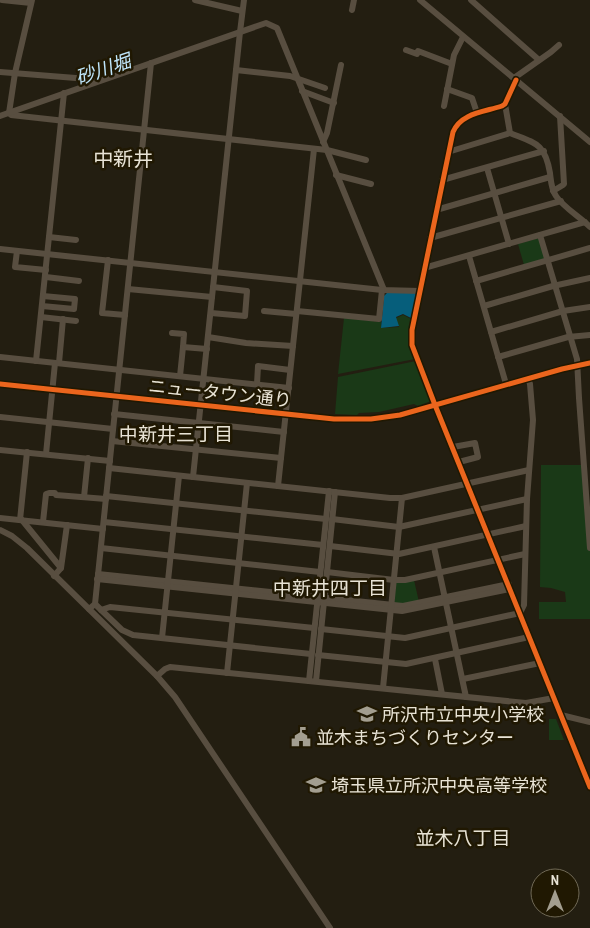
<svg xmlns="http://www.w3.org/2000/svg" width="590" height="928" viewBox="0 0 590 928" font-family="'Archivo Narrow','Noto Sans JP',sans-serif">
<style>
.green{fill:#1a3917}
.water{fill:#065e7b}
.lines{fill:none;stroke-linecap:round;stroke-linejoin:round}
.minor{stroke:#584e40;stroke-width:6}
.cycleway-casing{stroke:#201802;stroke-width:8}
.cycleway{stroke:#eb651d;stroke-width:5}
.labels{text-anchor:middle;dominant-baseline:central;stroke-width:5;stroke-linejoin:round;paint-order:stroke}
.street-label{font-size:18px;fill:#e8e3d5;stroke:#201802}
.poi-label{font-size:18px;fill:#e8e3d5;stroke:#201802;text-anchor:start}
.water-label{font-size:19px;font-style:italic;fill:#bfe6fb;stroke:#201802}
.neighbourhood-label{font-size:19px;fill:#e8e3d5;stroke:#201802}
.quarter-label{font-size:20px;fill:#e8e3d5;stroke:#201802}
</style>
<rect width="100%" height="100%" fill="#231e11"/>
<!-- green -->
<g class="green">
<polygon points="539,238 545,259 524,265 518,244"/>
<path d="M 403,315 L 411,319 C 408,337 408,342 415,359 L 338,374 L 344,318 L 381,322 L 381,328 L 399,327 L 396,318 Z"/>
<polygon points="416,361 431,401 418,406 414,404 379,412 359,413 357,415 335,414 338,377"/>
<polygon points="541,465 583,465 590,539 590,619 539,619 539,602 566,602 565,592 551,588 540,587"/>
<polygon points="414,580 419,602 404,605 394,602 396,583"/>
<polygon points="549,719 556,719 564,740 549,740"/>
</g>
<!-- water -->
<polygon class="water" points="388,292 415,293 416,295 411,318 403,314 396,317 399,326 381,328 384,296"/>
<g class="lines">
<!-- minor -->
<g class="minor">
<polyline points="2,0 31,3"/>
<polyline points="32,0 15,73 9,113 11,115 327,150 366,160"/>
<polyline points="195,0 242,11"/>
<polyline points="420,0 590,142"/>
<polyline points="471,0 539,60"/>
<polyline points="352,10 354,0"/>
<polyline points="406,50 417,54 418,51 452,64"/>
<polyline points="236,70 290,76 325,88"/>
<polyline points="0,72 101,80"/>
<polyline points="514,78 551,52 559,45"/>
<path d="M 516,80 L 505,104 L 502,106 C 484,112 461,113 453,132 L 412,330 L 412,345 L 435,405 L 590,787"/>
<polyline points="447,89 472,98 477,113"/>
<polyline points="302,91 334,103"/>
<path d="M 505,104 L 510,133 C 535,143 545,143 550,173 C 551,181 551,189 556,196 C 563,207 580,217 590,227"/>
<polyline points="444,106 454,55 463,37"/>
<polyline points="0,116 266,23 277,28 384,290"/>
<polyline points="323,142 327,133 341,65"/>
<polyline points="448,152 510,133"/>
<polyline points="487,168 509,244"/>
<polyline points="336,175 371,184"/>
<polyline points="442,180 544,151"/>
<polyline points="553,191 563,185 564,184 560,116"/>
<polyline points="436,210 550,177"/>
<polyline points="540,235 577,359 579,398 590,548"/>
<polyline points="49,237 76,240"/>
<polyline points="430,238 561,201"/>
<polyline points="0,249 382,290 420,291"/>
<polyline points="17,251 15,267 46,270"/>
<polyline points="469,256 506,384"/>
<polyline points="108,260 102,313 125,315"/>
<polyline points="424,268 585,222"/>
<polyline points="46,277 79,281"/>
<polyline points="476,281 590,248"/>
<polyline points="128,289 212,297"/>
<polyline points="42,306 74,309 75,299 43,296"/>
<polyline points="484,306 553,286 590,278"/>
<polyline points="264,311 296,314"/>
<polyline points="297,311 379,319 382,290"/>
<polyline points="211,313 245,316 247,291 213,287"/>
<polyline points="41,317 76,321"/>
<polyline points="491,332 563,311 590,307"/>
<polyline points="172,333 184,334 183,347 207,349"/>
<polyline points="208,337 246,343 293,346"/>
<polyline points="0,357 289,388"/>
<polyline points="498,357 568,337 590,335"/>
<polyline points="36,361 64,93"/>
<polyline points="59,363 63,319"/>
<polyline points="180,376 183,347"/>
<polyline points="0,384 334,419 371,419 400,415 562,369 590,363"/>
<polyline points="257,384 258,366 290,370"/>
<polyline points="114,414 284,432"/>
<polyline points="0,417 113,429"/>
<polyline points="112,441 281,458"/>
<polyline points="453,447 475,443 478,457 459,462"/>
<polyline points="0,450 110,461"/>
<polyline points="46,454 55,363"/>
<polyline points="109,468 390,498 402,498 529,470"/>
<polyline points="193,477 240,32 244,0"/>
<polyline points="278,486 314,149"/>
<polyline points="106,496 326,519"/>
<polyline points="84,497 88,458"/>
<polyline points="0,518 103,529"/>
<polyline points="332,519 399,527 527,499"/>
<polyline points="20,520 27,452"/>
<polyline points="22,520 61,568 54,576"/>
<polyline points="43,522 46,494 49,493 55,493 56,495 106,499"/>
<polyline points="104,522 323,545"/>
<polyline points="0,530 12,536 27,548 157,676 175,697 330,928"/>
<polyline points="330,546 399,554 526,526"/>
<polyline points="434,547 466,697"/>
<polyline points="101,548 320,572"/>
<polyline points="61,568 67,525"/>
<polyline points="327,572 394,580 405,580 525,554"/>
<polyline points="98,574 403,606 509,584"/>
<polyline points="97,579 402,611 510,589"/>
<polyline points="95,604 122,630 133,635 311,654"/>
<polyline points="89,609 95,604 151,63"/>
<polyline points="101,610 110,607 314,628"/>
<polyline points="321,629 405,638 520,613 524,605 527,499 533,420 530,384 528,378"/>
<polyline points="162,638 179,476"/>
<polyline points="318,655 406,664 529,637"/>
<polyline points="435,659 442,694"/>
<polyline points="227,673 247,483"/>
<polyline points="157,676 165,669 170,667 526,703 554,698"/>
<polyline points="463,679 540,663"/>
<polyline points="309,681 329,491"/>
<polyline points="316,681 335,492"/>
<polyline points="383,688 402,498"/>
<polyline points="561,715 590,722"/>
</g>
<defs>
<g id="cycleway">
<path d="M 516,80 L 505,104 L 502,106 C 484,112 461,113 453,132 L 412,330 L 412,345 L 435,405 L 590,787"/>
<polyline points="0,384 334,419 371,419 400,415 562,369 590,363"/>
</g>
</defs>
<!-- cycleway casing -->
<use href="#cycleway" class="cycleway-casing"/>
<!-- cycleway -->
<use href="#cycleway" class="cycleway"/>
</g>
<!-- icons -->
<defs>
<symbol id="school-bare" viewBox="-9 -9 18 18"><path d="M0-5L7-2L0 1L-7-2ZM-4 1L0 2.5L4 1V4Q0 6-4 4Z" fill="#a39e90" stroke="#201802" stroke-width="2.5" paint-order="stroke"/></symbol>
<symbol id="civic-bare" viewBox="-9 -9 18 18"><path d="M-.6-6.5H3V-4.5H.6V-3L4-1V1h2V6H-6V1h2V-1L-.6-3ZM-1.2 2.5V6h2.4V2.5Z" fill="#a39e90" stroke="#201802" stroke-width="2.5" paint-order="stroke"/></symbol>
</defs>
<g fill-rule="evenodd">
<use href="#school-bare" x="353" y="700" width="28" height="28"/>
<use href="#civic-bare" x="287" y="723" width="28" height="28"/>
<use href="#school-bare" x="302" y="771" width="28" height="28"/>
</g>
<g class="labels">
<!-- street labels -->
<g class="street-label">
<text transform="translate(220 393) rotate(6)">ニュータウン通り</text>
</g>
<!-- poi labels -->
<g class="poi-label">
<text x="382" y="714">所沢市立中央小学校</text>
<text x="316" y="737">並木まちづくりセンター</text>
<text x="331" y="785">埼玉県立所沢中央高等学校</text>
</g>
<!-- water labels -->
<g class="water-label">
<text transform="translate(103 69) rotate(-19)">砂川堀</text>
</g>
<!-- neighbourhood labels -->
<g class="neighbourhood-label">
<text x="176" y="434">中新井三丁目</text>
<text x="330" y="588">中新井四丁目</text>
<text x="463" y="838">並木八丁目</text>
</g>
<!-- quarter labels -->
<g class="quarter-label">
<text x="123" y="158">中新井</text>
</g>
</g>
<!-- north arrow -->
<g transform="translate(555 893)"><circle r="24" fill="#201802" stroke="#706956"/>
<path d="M0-4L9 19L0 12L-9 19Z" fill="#a39e90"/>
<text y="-8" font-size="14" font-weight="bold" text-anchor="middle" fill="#e8e3d5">N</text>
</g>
</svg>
